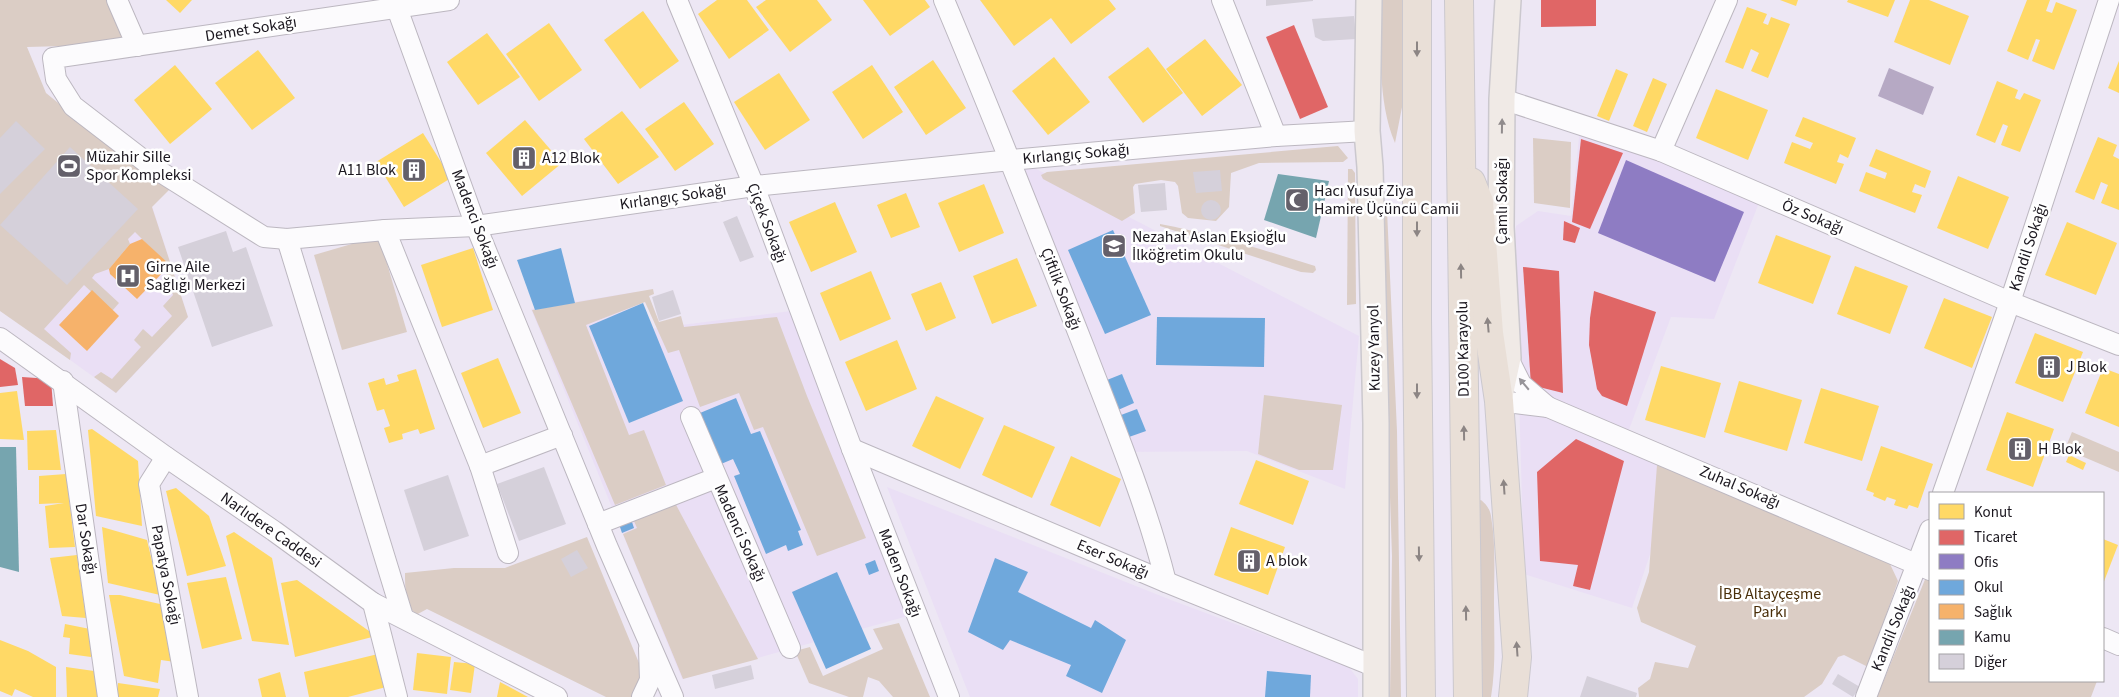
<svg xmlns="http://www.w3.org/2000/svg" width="2119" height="697" viewBox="0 0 2119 697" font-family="'Source Sans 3',sans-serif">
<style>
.built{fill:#eadff5}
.green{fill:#dbcdc5}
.water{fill:#b6a9c4}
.homes{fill:#ffd966}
.shops{fill:#e06666}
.offices{fill:#8e7cc3}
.schools{fill:#6fa8dc}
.health{fill:#f6b26b}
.public{fill:#76a5af}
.building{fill:#d5d0da}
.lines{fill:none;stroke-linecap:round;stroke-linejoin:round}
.minor-casing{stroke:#bcb7c0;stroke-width:22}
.major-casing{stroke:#cbc8ce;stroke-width:28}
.highway-casing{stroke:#cbc8ce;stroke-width:30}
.minor{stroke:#fcfbfd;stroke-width:20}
.major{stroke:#f0eae6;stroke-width:25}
.highway{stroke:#e9dfd7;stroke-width:28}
.oneway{fill:#8c8584}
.oneway2{fill:#908b8c}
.oneway3{fill:#979499}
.labels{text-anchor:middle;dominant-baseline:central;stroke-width:5;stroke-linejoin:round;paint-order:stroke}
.street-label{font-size:16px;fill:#1b171f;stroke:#fff}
.poi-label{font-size:16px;fill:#1b171f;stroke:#fff;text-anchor:start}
.park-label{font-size:16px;fill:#492e09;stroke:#fff}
</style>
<rect width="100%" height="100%" fill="#ede7f4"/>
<!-- built -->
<g class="built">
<polygon points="1580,127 1760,200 1714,319 1671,317 1624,443 1679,468 1632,608 1524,574 1519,394 1509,320 1516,226 1538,211 1571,216"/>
<polygon points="1009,155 1359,336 1345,489 1247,451 1121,452"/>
<polygon points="152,206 188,317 116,393 26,328"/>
<polygon points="635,292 650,329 791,311 908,616 682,679 531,309"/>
<polygon points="887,487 1171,600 1348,666 1358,679 1358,697 970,697"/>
</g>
<!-- green -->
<g class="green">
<polygon points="0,0 116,0 137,44 27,47 46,93 106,142 170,189 152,207 188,317 116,393 94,377 101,372 112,379 141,347 134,340 143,329 152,337 172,316 163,306 173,295 162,259 135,232 128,239 130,244 109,269 95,274 92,278 119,303 112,311 84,285 44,329 71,353 70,360 0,311"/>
<path d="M 1381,0 L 1405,0 L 1403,102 L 1395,143 C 1377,100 1381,46 1381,0 Z"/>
<polygon points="1533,138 1571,142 1570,208 1534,203"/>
<polygon points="1338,146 1348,158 1343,162 1259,163 1231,173 1229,207 1216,221 1188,218 1182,213 1178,186 1175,182 1161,180 1135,184 1133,187 1135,213 1122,221 1043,179 1041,175 1047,172"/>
<polygon points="1348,169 1352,169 1355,173 1356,304 1347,305"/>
<polygon points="1380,202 1387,210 1397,431 1401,697 1390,697 1392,556"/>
<path d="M 1160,224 C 1213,234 1264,250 1315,266 L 1316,270 L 1313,273 L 1301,272 L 1160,226 Z"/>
<polygon points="379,236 407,332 342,350 314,255"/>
<polygon points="653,289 654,294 649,296 659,322 681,316 684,327 777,317 807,396 866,538 817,556 763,427 754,430 739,393 700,407 679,350 668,353 645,302 586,325 629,435 644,430 666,485 615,505 532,310"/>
<polygon points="1264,395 1342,405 1333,470 1299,470 1258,454"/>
<polygon points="2072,432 2119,452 2119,472 2065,449"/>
<polygon points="1657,465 1883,558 1890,564 1898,581 1868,667 1844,655 1838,657 1822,684 1804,697 1639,697 1638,688 1650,679 1655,662 1688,668 1696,646 1641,622 1637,608 1649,572"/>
<path d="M 1481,500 C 1486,504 1490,509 1491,516 C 1496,544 1494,576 1494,604 C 1494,635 1496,667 1491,697 L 1479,697 L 1478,501 Z"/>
<polygon points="674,501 758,659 683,679 623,534 637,528 633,519"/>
<path d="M 587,537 L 639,663 L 640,679 L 633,697 L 606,697 L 427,609 L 416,615 C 405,603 405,588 405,573 L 454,568 L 505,568 Z"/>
<polygon points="1926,577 1930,579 1930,681 2097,681 2091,697 1877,697"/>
<polygon points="899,623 930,697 893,697 879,681 868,677 863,697 849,697 809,683 795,651 810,647 823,676 883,649 873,629"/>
</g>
<!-- water -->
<polygon class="water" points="1889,68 1934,87 1923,115 1878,96"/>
<!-- homes -->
<g class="homes">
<polygon points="166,0 192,0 180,13"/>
<polygon points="717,0 747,0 769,30 729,59 698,14"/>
<polygon points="766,0 817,0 832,20 790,52 756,7"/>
<polygon points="863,0 925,0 930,7 890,36"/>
<polygon points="980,0 1109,0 1116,9 1071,44 1051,18 1014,46"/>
<polygon points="1780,0 1798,0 1796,6"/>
<polygon points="1848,0 1895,0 1888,17 1847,2"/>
<polygon points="1910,0 1929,0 1969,16 1950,65 1894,42"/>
<polygon points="2027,0 2050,0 2046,11 2052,13 2056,2 2077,10 2054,70 2032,61 2040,40 2036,39 2028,60 2007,51"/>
<polygon points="1747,7 1767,14 1763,23 1768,25 1771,17 1790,24 1768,78 1751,71 1759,53 1751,49 1743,69 1725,62"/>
<polygon points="643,11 679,61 640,89 604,40"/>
<polygon points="549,23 582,70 539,101 506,54"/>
<polygon points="487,33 520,77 478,105 447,62"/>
<polygon points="1205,39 1242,85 1202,116 1166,69"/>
<polygon points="1148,47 1183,93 1143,123 1108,77"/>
<polygon points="258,50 295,98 252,130 215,83"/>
<polygon points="1054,57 1090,102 1048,135 1012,91"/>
<polygon points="933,60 966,108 926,135 894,87"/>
<polygon points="2119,61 2119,93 2108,88"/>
<polygon points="175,65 212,109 170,144 134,100"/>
<polygon points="872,65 903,112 863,139 832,92"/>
<polygon points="1616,69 1628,74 1609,121 1597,116"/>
<polygon points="779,73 810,120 765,150 734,102"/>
<polygon points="1653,78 1667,84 1647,132 1633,126"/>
<polygon points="1997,81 2018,90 2015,98 2020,100 2024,93 2041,100 2020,152 2001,145 2008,126 2003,124 1995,143 1976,135"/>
<polygon points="1716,89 1768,110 1748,160 1696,138"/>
<polygon points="684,102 714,144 675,171 645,129"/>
<polygon points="622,111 659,157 618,184 584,139"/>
<polygon points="1803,117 1856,138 1848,158 1840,154 1837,162 1844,164 1836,184 1784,163 1792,142 1810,149 1813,143 1795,136"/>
<polygon points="525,120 562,163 522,196 486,153"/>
<polygon points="423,133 451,178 404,207 376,162"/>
<polygon points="2098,137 2117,145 2113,156 2119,159 2119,210 2101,203 2108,185 2101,182 2094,200 2075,192"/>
<polygon points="1876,149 1931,171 1925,188 1915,184 1912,192 1922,195 1915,213 1859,191 1866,172 1885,179 1887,173 1869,166"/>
<polygon points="1958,176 2009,197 1988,249 1937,228"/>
<polygon points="984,184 1004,233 959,252 938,203"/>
<polygon points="906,193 920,227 891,238 877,205"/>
<polygon points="835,202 857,252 811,272 789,222"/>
<polygon points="2067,222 2117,243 2096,295 2045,275"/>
<polygon points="1776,235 1831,256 1813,304 1758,283"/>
<polygon points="473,248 493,310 442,327 421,265"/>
<polygon points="1017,258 1037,306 992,324 973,276"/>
<polygon points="1855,266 1908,286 1890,334 1837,314"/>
<polygon points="871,271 891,319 840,341 820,293"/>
<polygon points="941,282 956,318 926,331 911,294"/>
<polygon points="1944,298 1992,317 1972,368 1924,348"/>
<polygon points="2035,333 2083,352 2063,402 2015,383"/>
<polygon points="897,340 917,389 866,411 845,362"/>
<polygon points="498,358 521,413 483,428 461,373"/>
<polygon points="1661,366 1721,383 1705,438 1645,420"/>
<polygon points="2103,368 2119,374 2119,427 2085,413"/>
<polygon points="416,369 435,429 420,434 418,429 402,434 403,439 389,443 384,428 390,426 384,409 377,411 368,383 384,378 386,385 399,381 397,375"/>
<polygon points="1739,381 1802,400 1787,451 1724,432"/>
<polygon points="1821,388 1879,406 1862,461 1804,443"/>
<polygon points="17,391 24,440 0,439 0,393"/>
<polygon points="936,396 984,418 960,469 912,446"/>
<polygon points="2007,412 2054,429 2033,487 1986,470"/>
<polygon points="1004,425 1055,447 1032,498 982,475"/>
<polygon points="92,429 138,461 142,526 96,516 88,430"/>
<polygon points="56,430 61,470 28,470 27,431"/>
<polygon points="1881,446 1933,464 1918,508 1909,505 1907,509 1894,505 1896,500 1887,497 1885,501 1873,496 1874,493 1866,490"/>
<polygon points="2069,455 2086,463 2083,470 2066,462"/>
<polygon points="1071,456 1121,479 1100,527 1050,505"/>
<polygon points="1256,460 1309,481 1293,525 1239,504"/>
<polygon points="66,474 75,547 49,548 45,506 64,503 39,504 39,476"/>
<polygon points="176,488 209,516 226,566 187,576 166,491"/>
<polygon points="102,527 147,540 160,595 108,583"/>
<polygon points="1231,527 1285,547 1268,595 1214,575"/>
<polygon points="234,532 272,558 289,645 252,641 226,536"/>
<polygon points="2103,539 2118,545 2103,584"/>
<polygon points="77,555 86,618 62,616 50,558"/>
<polygon points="226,577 242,639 202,649 187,583"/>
<polygon points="297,580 376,636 295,657 281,583"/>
<polygon points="109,595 120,595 160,604 175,662 161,660 158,683 124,676"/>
<polygon points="65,624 90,629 91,657 69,654 70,638 63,637"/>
<polygon points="0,640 28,651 56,667 56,697 33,697 15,689 12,696 0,691"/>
<polygon points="417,653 451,657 447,694 413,690"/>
<polygon points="378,654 390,686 348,697 309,697 304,672"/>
<polygon points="454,662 475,664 471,693 450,690"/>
<polygon points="66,667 94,671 98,697 67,697"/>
<polygon points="280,672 286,697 262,697 258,679"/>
<polygon points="500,682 528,697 497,697"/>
<polygon points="118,683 160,689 158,697 117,697"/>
</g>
<!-- shops -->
<g class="shops">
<polygon points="1541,0 1596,0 1596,26 1541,27"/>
<polygon points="1294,25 1328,107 1300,119 1266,37"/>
<polygon points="1581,139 1623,153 1590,229 1572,222"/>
<polygon points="1564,221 1580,228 1575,243 1563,240"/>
<polygon points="1523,267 1559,271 1563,393 1531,385"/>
<polygon points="1594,291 1656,312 1627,406 1602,396 1597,389 1589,345 1590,318"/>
<polygon points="0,359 15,368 18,385 0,387"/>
<polygon points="22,377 51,379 53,406 25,406"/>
<polygon points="1576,439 1624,461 1590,590 1573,586 1578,565 1540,561 1537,472"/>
</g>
<!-- offices -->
<polygon class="offices" points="1626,160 1744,212 1715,282 1598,233"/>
<!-- schools -->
<g class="schools">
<polygon points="1113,230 1151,315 1105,334 1068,250"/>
<polygon points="561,248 575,303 535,310 517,260"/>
<polygon points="643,303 683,401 629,423 589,326"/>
<polygon points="1157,317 1265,318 1264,367 1156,365"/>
<polygon points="1122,374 1134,403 1118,410 1107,380"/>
<polygon points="736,398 751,434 760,431 801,530 798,531 803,545 788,551 786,545 766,554 734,476 740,474 733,459 721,464 700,413"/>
<polygon points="1137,409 1146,431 1129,437 1121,415"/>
<polygon points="631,519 634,528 622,533 620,527 625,521"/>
<polygon points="995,558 1028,572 1018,592 1091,628 1095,620 1126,640 1102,693 1066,676 1071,665 1010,640 1003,650 968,632"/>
<polygon points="875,560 879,571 869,575 865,564"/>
<polygon points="837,572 871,649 826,669 792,592"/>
<polygon points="1267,671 1311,675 1310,697 1265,697"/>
</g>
<!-- health -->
<g class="health">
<polygon points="142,239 170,265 137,299 110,274 109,269 130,244"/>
<polygon points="92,290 119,316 87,351 59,325"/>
</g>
<!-- public -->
<g class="public">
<polygon points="1278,174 1329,181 1316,238 1264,220"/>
<polygon points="0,447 16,447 19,572 0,567"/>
</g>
<!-- building -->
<g class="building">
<polygon points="1266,0 1313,0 1313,1 1266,6"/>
<polygon points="1354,16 1356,39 1323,41 1315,37 1312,19"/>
<polygon points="16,121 45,149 0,194 0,138"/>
<polygon points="70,147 138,209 67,285 0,225"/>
<polygon points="1220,170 1222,191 1196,193 1193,172"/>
<polygon points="1165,183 1167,210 1141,212 1138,185"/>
<circle cx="1211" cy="210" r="10"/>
<polygon points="737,216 754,257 740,262 723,222"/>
<polygon points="226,231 233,252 246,247 273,326 212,347 178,247"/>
<polygon points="673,290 681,314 659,321 652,297"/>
<polygon points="544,467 566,524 519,541 497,484"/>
<polygon points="448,475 469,536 424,551 404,490"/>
<polygon points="577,550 588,568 571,577 561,559"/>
<polygon points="751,665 754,679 715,689 712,675"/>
<polygon points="1838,674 1860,687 1853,697 1832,684"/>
<polygon points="1587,676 1637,693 1636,697 1580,697"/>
</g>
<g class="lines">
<defs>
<g id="minor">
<polyline points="117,0 137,46"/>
<polyline points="394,0 476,226 607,546 673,697"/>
<polyline points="449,0 53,58 56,79 73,106 151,166 264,237 287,239 385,230 476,226 754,186 1011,160 1276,136 1367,131"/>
<polyline points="677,0 754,186 852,449 949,697"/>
<path d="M 944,0 C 993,116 1039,233 1085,350 C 1114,426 1146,502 1166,582"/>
<polyline points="1222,0 1276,136"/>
<polyline points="1502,99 1661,151 2010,302 2119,345"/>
<polyline points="1661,151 1727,0"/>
<polyline points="385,230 480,466 508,553"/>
<polyline points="287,239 403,617"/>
<polyline points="0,338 166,457 274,531 373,603 557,697"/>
<polyline points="63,381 108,697"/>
<polyline points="1499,401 1548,407 1521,384 1508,358"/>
<polyline points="1548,407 1930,570"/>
<polyline points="691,417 790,648"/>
<polyline points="852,449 1166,582 1376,667"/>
<polyline points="166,457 149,484 188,697"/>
<polyline points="480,466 562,435"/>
<polyline points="1943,493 2010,302 2109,0"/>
<polyline points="598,524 716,478"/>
<polyline points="373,603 397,697"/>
<polyline points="2103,638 2119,645"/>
<polyline points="642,697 650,680 649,648"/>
<polyline points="1866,697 1930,530"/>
</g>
<g id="major">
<polyline points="1369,0 1367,131 1370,167 1376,423 1376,697"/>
<polyline points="1500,396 1508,358 1501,227 1502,99 1508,0"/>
</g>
<g id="highway">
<polyline points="1417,0 1417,319 1421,697"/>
<polyline points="1459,0 1468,697"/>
<polyline points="1471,182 1479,202 1489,333 1499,401 1517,657 1513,697"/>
</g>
</defs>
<!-- minor casing -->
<use href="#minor" class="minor-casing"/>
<!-- major casing -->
<use href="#major" class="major-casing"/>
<!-- highway casing -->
<use href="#highway" class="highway-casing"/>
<!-- minor -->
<use href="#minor" class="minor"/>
<!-- major -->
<use href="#major" class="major"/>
<!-- highway -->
<use href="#highway" class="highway"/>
</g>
<!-- one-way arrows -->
<defs><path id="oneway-solid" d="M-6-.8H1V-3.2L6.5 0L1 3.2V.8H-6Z" transform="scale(1.25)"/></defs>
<g class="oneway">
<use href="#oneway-solid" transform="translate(1417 49) rotate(90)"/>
<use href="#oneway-solid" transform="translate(1417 229) rotate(90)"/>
<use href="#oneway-solid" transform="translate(1461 271) rotate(-91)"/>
<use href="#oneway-solid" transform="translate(1488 325) rotate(-95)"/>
<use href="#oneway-solid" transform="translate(1417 391) rotate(90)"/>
<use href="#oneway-solid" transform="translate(1464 433) rotate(-91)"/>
<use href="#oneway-solid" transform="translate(1504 487) rotate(-94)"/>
<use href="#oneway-solid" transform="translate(1419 554) rotate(89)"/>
<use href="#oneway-solid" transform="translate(1466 613) rotate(-91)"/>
<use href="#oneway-solid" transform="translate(1517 649) rotate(-94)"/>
</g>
<use class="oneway2" href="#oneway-solid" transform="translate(1502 126) rotate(-89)"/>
<use class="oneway3" href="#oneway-solid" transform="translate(1524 384) rotate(-130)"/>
<!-- icons -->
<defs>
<symbol id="building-square" viewBox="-11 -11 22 22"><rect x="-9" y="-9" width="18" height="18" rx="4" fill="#64606a" stroke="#fff"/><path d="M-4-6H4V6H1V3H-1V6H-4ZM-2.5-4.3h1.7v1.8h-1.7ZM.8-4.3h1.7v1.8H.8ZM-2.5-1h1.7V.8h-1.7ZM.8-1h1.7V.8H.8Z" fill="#fff"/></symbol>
<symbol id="stadium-square" viewBox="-11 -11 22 22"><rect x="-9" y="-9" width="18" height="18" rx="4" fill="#64606a" stroke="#fff"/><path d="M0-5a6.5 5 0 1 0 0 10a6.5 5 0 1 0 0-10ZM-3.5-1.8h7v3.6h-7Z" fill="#fff"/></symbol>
<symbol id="mosque-square" viewBox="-11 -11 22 22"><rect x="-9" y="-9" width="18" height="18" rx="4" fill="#64606a" stroke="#fff"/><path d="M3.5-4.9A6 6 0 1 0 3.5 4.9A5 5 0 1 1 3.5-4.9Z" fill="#fff"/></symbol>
<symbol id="school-square" viewBox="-11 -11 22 22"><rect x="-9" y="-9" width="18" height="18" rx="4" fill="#64606a" stroke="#fff"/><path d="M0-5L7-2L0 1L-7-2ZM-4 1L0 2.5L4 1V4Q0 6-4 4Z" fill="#fff"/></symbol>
<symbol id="hospital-square" viewBox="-11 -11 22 22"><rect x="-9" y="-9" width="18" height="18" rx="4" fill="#64606a" stroke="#fff"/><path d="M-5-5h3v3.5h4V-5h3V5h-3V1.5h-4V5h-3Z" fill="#fff"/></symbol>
</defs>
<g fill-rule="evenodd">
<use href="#building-square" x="510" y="144" width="28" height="28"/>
<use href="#stadium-square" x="55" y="152" width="28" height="28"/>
<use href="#building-square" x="400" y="156" width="28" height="28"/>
<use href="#mosque-square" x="1283" y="186" width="28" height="28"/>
<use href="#school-square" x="1100" y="232" width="28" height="28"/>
<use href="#hospital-square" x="114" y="262" width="28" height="28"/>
<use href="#building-square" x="2035" y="353" width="28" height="28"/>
<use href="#building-square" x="2006" y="435" width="28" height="28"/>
<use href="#building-square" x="1235" y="547" width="28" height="28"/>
</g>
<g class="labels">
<!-- street labels -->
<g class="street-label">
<text transform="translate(251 29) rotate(-9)">Demet Sokağı</text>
<text transform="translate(1076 154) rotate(-5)">Kırlangıç Sokağı</text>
<text transform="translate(673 197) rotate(-8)">Kırlangıç Sokağı</text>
<text transform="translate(1502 201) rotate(-90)">Çamlı Sokağı</text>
<text transform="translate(1813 217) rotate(23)">Öz Sokağı</text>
<text transform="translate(475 219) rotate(69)">Madenci Sokağı</text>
<text transform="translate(767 223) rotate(69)">Çiçek Sokağı</text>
<text transform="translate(2028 247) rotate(-72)">Kandil Sokağı</text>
<text transform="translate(1061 289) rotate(69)">Çiftlik Sokağı</text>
<text transform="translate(1374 348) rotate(-91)">Kuzey Yanyol</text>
<text transform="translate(1463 349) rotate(-91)">D100 Karayolu</text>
<text transform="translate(1740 487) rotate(23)">Zuhal Sokağı</text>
<text transform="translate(271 530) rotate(35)">Narlıdere Caddesi</text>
<text transform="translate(740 533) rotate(66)">Madenci Sokağı</text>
<text transform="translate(86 539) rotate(81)">Dar Sokağı</text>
<text transform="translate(1113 559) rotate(23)">Eser Sokağı</text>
<text transform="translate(900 573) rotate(69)">Maden Sokağı</text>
<text transform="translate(166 575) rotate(79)">Papatya Sokağı</text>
<text transform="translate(1893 628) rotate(-68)">Kandil Sokağı</text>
</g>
<!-- poi labels -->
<g class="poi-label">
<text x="86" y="157">Müzahir Sille<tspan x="86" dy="18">Spor Kompleksi</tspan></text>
<text x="542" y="158">A12 Blok</text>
<text x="396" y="170" text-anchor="end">A11 Blok</text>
<text x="1314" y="191">Hacı Yusuf Ziya<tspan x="1314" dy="18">Hamire Üçüncü Camii</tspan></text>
<text x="1132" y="237">Nezahat Aslan Ekşioğlu<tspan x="1132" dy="18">İlköğretim Okulu</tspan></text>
<text x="146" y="267">Girne Aile<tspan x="146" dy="18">Sağlığı Merkezi</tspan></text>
<text x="2066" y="367">J Blok</text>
<text x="2038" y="449">H Blok</text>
<text x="1266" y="561">A blok</text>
</g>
<!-- park labels -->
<g class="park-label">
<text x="1770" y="594">İBB Altayçeşme<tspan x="1770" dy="18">Parkı</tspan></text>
</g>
</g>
<!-- legend -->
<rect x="1929" y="492" width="175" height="190" fill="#ffffff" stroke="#a4a2a5"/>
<rect x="1939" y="504" width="25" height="15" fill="#ffd966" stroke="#a4a2a5"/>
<text x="1974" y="517" font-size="15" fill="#1b171f">Konut</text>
<rect x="1939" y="530" width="25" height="15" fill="#e06666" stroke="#a4a2a5"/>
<text x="1974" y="542" font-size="15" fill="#1b171f">Ticaret</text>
<rect x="1939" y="554" width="25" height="15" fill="#8e7cc3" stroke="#a4a2a5"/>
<text x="1974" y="567" font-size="15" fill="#1b171f">Ofis</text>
<rect x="1939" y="580" width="25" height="15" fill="#6fa8dc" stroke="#a4a2a5"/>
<text x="1974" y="592" font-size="15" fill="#1b171f">Okul</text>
<rect x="1939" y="604" width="25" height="15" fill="#f6b26b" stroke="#a4a2a5"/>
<text x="1974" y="617" font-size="15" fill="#1b171f">Sağlık</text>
<rect x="1939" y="630" width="25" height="15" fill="#76a5af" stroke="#a4a2a5"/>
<text x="1974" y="642" font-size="15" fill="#1b171f">Kamu</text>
<rect x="1939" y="654" width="25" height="15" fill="#d5d0da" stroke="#a4a2a5"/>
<text x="1974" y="667" font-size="15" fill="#1b171f">Diğer</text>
</svg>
